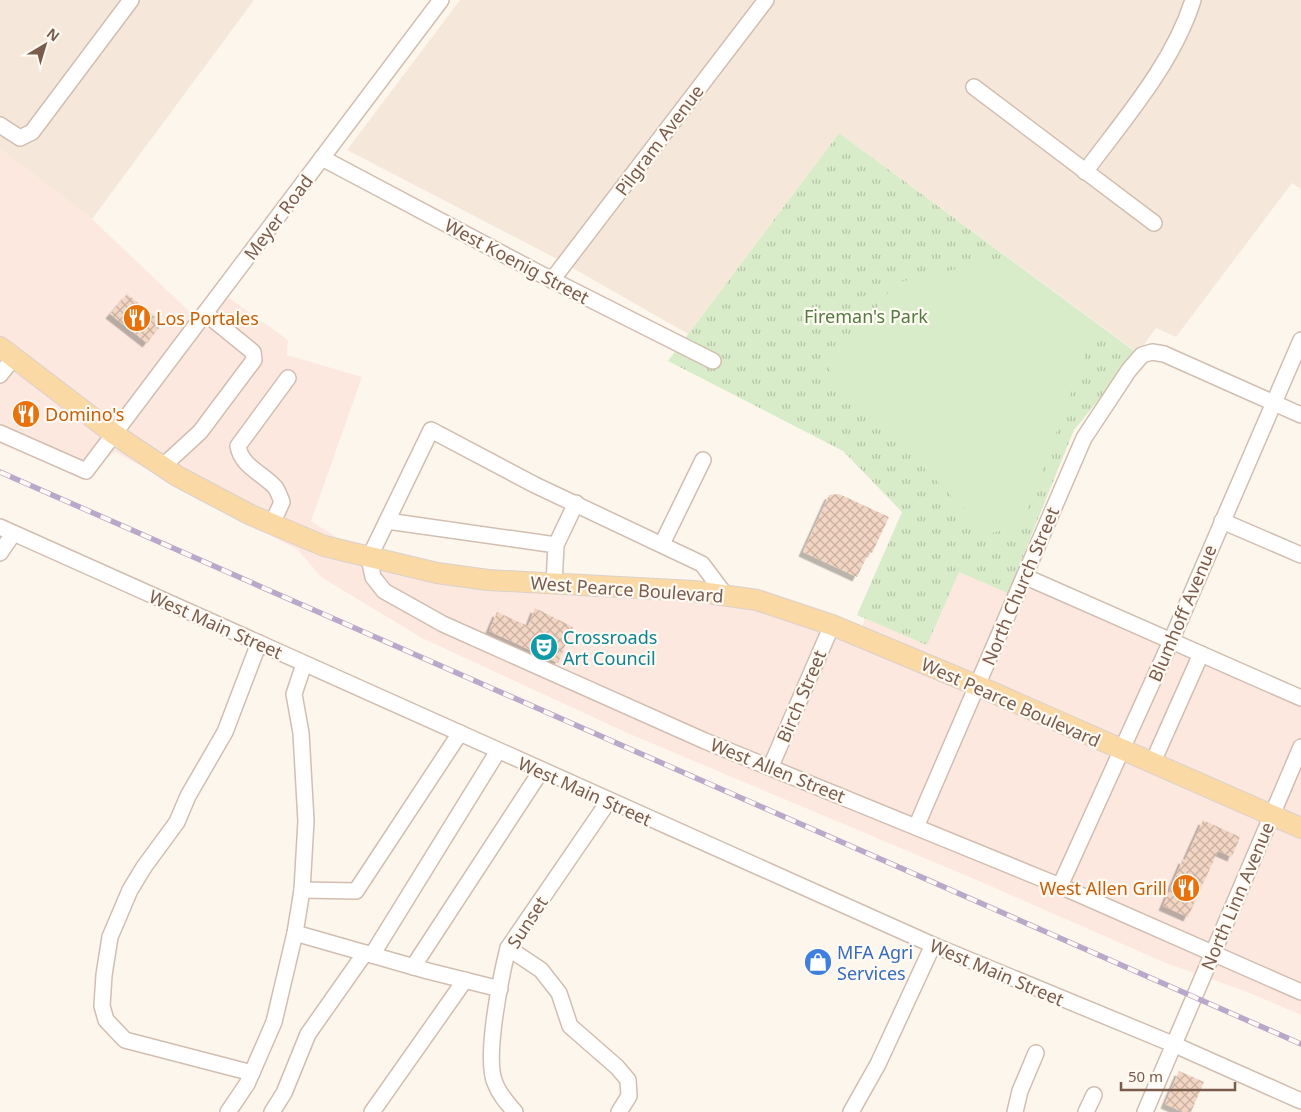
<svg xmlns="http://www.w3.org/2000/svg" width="1301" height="1112" viewBox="0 0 1301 1112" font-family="'Noto Sans',sans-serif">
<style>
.residential{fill:#f5e8da}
.commercial{fill:#fde8e0}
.grass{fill:url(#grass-tufts)}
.pitch{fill:#d8ecc9}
.building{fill:url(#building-cross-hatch);filter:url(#shadow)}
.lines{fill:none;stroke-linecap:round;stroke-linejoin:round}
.minor-casing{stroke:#d1beb0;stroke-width:18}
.major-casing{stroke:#dad1cd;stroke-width:22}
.minor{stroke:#fff;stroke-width:15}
.major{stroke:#fbd9a5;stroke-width:20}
.rail-casing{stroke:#b9a8c9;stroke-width:5.5}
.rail{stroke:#fffaf3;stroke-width:4;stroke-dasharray:11;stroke-linecap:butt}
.labels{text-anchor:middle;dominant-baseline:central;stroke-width:4.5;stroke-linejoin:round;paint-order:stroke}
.street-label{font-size:18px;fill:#7a5c4d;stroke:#fffaf3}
.park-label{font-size:18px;fill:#537a41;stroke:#fffaf3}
.food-label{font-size:18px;fill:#c56008;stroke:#fffaf3;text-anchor:start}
.culture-label{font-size:18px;fill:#0d838f;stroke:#fffaf3;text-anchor:start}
.shop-label{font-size:18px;fill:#366cbe;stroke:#fffaf3;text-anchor:start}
</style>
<defs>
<pattern id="grass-tufts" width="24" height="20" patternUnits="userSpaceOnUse" patternTransform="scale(1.25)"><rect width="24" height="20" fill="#d8ecc9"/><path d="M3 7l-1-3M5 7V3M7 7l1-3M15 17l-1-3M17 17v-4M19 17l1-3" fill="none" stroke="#b4c2a5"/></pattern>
<pattern id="building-cross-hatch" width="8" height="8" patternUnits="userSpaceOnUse" patternTransform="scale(1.25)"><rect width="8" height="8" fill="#f3d5c3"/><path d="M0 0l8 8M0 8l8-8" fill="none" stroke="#cab0a1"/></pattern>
<filter id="shadow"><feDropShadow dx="-4.5" dy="4.5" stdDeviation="0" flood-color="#0004"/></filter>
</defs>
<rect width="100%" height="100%" fill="#fdf6ec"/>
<!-- residential -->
<g class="residential">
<polygon points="0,0 254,0 92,219 0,149"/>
<polygon points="460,0 1301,0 1301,189 1292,183 1176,337 1156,328 1138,353 839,133 688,334 557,259 347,150"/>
</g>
<!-- commercial -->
<polygon class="commercial" points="0,149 92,219 192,314 215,288 288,340 287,355 362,377 311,521 369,558 694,591 858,636 899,537 1023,584 1301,698 1301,1015 1245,991 1168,964 979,881 625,732 422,638 321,577 298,550 115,452 82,478 0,444"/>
<!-- grass -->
<polygon class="grass" points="839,133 1137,353 1074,430 1008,593 959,572 927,645 857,615 902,512 843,451 668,361"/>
<!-- pitch -->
<polygon class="pitch" points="1003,258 1096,326 1022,525 988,534 828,368 896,283"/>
<!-- building -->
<g class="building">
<polygon points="127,294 163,323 147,343 110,314"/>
<polygon points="839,494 889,517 872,553 869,552 857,577 803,552 829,495"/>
<polygon points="535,608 573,627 558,663 489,631 497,612 528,626"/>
<polygon points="1203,820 1240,837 1232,857 1218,851 1188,917 1163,906 1183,859 1185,860"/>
<polygon points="1179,1071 1204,1082 1191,1112 1183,1112 1165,1104"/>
</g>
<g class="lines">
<defs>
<g id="minor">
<polyline points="974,87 1154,223"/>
<polyline points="0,125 20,138 32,132 131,0"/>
<polyline points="322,158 552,280 713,361"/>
<path d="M 1085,172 C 1124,119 1173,64 1193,0"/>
<polyline points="552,280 766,0"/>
<polyline points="0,375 14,357"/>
<polyline points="0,433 86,471 441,0"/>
<polyline points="163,466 200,432 254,360 253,352 205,313"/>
<polyline points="387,521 431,430 535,485 702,564 726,596"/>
<polyline points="1222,521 1301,555"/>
<path d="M 272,524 L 282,502 C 280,497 278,491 275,487 C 262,473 241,466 238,446 L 288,378"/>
<polyline points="0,527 933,945 1175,1045 1301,1101"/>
<polyline points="662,544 703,460"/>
<polyline points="556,545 576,503"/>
<polyline points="0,553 13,534"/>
<polyline points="1026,577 1301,698"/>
<polyline points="554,584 556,545 387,521 369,558 373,577 384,591 443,624 705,741 1060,886 1301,992"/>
<polyline points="1152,764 1201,654"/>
<polyline points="771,766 832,625"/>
<polyline points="916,827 1084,438 1129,370 1142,355 1152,352 1164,354 1301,415"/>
<polyline points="1060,886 1171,641 1301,340"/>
<polyline points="302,890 356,891 460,733"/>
<polyline points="295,933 428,971 500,989"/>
<polyline points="508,948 541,970 559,993 570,1026 617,1067 628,1080 629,1096 619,1112"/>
<polyline points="372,955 498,751"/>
<polyline points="413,967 541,771"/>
<polyline points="252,1073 125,1040 106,1020 102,1006 104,975 110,937 130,890 144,867 177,822 188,796 225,732 259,643"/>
<polyline points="228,1112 247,1084 274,1022 295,933 302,890 306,821 301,733 294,694 304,664"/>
<polyline points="272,1112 284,1093 308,1034 365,953"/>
<polyline points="372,1112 465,980"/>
<path d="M 515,1112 C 507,1103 499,1094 495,1083 C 484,1058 501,976 508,948 L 608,802"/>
<polyline points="851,1112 878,1064 933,945"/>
<polyline points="1015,1112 1020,1091 1036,1053"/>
<polyline points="1086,1112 1094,1095"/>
<polyline points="1145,1112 1301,747"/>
</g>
<polyline id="major" points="0,347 114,434 177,476 251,515 324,546 437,573 488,580 694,591 757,600 832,625 978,686 1301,828"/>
</defs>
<!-- minor casing -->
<use href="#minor" class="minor-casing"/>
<!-- major casing -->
<use href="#major" class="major-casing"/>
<!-- minor -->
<use href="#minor" class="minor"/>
<!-- major -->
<use href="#major" class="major"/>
<defs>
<polyline id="rail" points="0,472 1301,1044"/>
</defs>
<!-- rail casing -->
<use href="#rail" class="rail-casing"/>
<!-- rail -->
<use href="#rail" class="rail"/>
</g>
<!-- icons -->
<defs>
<symbol id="restaurant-disc" viewBox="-11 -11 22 22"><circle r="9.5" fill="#e8710a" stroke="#fffaf3"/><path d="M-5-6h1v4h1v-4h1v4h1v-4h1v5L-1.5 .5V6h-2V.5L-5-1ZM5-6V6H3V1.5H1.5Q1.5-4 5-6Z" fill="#fff"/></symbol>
<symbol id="theatre-disc" viewBox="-11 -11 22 22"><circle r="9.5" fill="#0f9aa8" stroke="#fffaf3"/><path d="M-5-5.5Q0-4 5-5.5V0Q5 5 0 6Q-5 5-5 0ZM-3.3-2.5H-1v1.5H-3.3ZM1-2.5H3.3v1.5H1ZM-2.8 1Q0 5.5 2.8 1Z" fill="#fff"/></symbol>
<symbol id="shop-disc" viewBox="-11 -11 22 22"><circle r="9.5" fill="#3f7fe0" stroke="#fffaf3"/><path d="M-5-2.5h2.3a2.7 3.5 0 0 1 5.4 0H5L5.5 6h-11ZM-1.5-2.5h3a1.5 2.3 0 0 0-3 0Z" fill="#fff"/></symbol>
</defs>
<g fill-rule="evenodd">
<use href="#restaurant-disc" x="121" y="302" width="32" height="32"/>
<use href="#restaurant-disc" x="10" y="398" width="32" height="32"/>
<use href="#theatre-disc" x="528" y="631" width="32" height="32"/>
<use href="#restaurant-disc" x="1170" y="872" width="32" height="32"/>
<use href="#shop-disc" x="802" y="946" width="32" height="32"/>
</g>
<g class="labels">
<!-- street labels -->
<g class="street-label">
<text transform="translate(659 140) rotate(-53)">Pilgram Avenue</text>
<text transform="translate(278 217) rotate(-53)">Meyer Road</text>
<text transform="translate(517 261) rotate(28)">West Koenig Street</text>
<text transform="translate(1020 586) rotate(-67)">North Church Street</text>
<text transform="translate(627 589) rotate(4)">West Pearce Boulevard</text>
<text transform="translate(1182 613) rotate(-67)">Blumhoff Avenue</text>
<text transform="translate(216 624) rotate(24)">West Main Street</text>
<text transform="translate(801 696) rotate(-67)">Birch Street</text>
<text transform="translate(1011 702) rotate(24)">West Pearce Boulevard</text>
<text transform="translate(778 770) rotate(22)">West Allen Street</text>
<text transform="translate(585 791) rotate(24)">West Main Street</text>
<text transform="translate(1237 896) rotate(-67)">North Linn Avenue</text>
<text transform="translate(527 922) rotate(-57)">Sunset</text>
<text transform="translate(997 972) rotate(23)">West Main Street</text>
</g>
<!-- park labels -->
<g class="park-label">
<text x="866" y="316">Fireman's Park</text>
</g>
<!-- food labels -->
<g class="food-label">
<text x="156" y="318">Los Portales</text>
<text x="45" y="414">Domino's</text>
<text x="1167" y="888" text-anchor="end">West Allen Grill</text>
</g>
<!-- culture labels -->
<g class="culture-label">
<text x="563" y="637">Crossroads<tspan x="563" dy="21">Art Council</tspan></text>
</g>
<!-- shop labels -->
<g class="shop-label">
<text x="837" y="952">MFA Agri<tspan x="837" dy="21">Services</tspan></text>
</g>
</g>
<!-- north arrow -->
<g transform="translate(45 45) rotate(38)" stroke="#fffaf3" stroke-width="4" paint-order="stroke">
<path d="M0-4L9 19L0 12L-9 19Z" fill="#7a5c4d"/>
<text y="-8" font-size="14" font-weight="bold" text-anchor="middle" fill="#7a5c4d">N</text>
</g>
<!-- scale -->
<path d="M1121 1082v8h114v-8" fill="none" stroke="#7a5c4d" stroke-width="2.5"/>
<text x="1128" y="1082" font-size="15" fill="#7a5c4d" stroke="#fffaf3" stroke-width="4" paint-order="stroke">50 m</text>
</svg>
